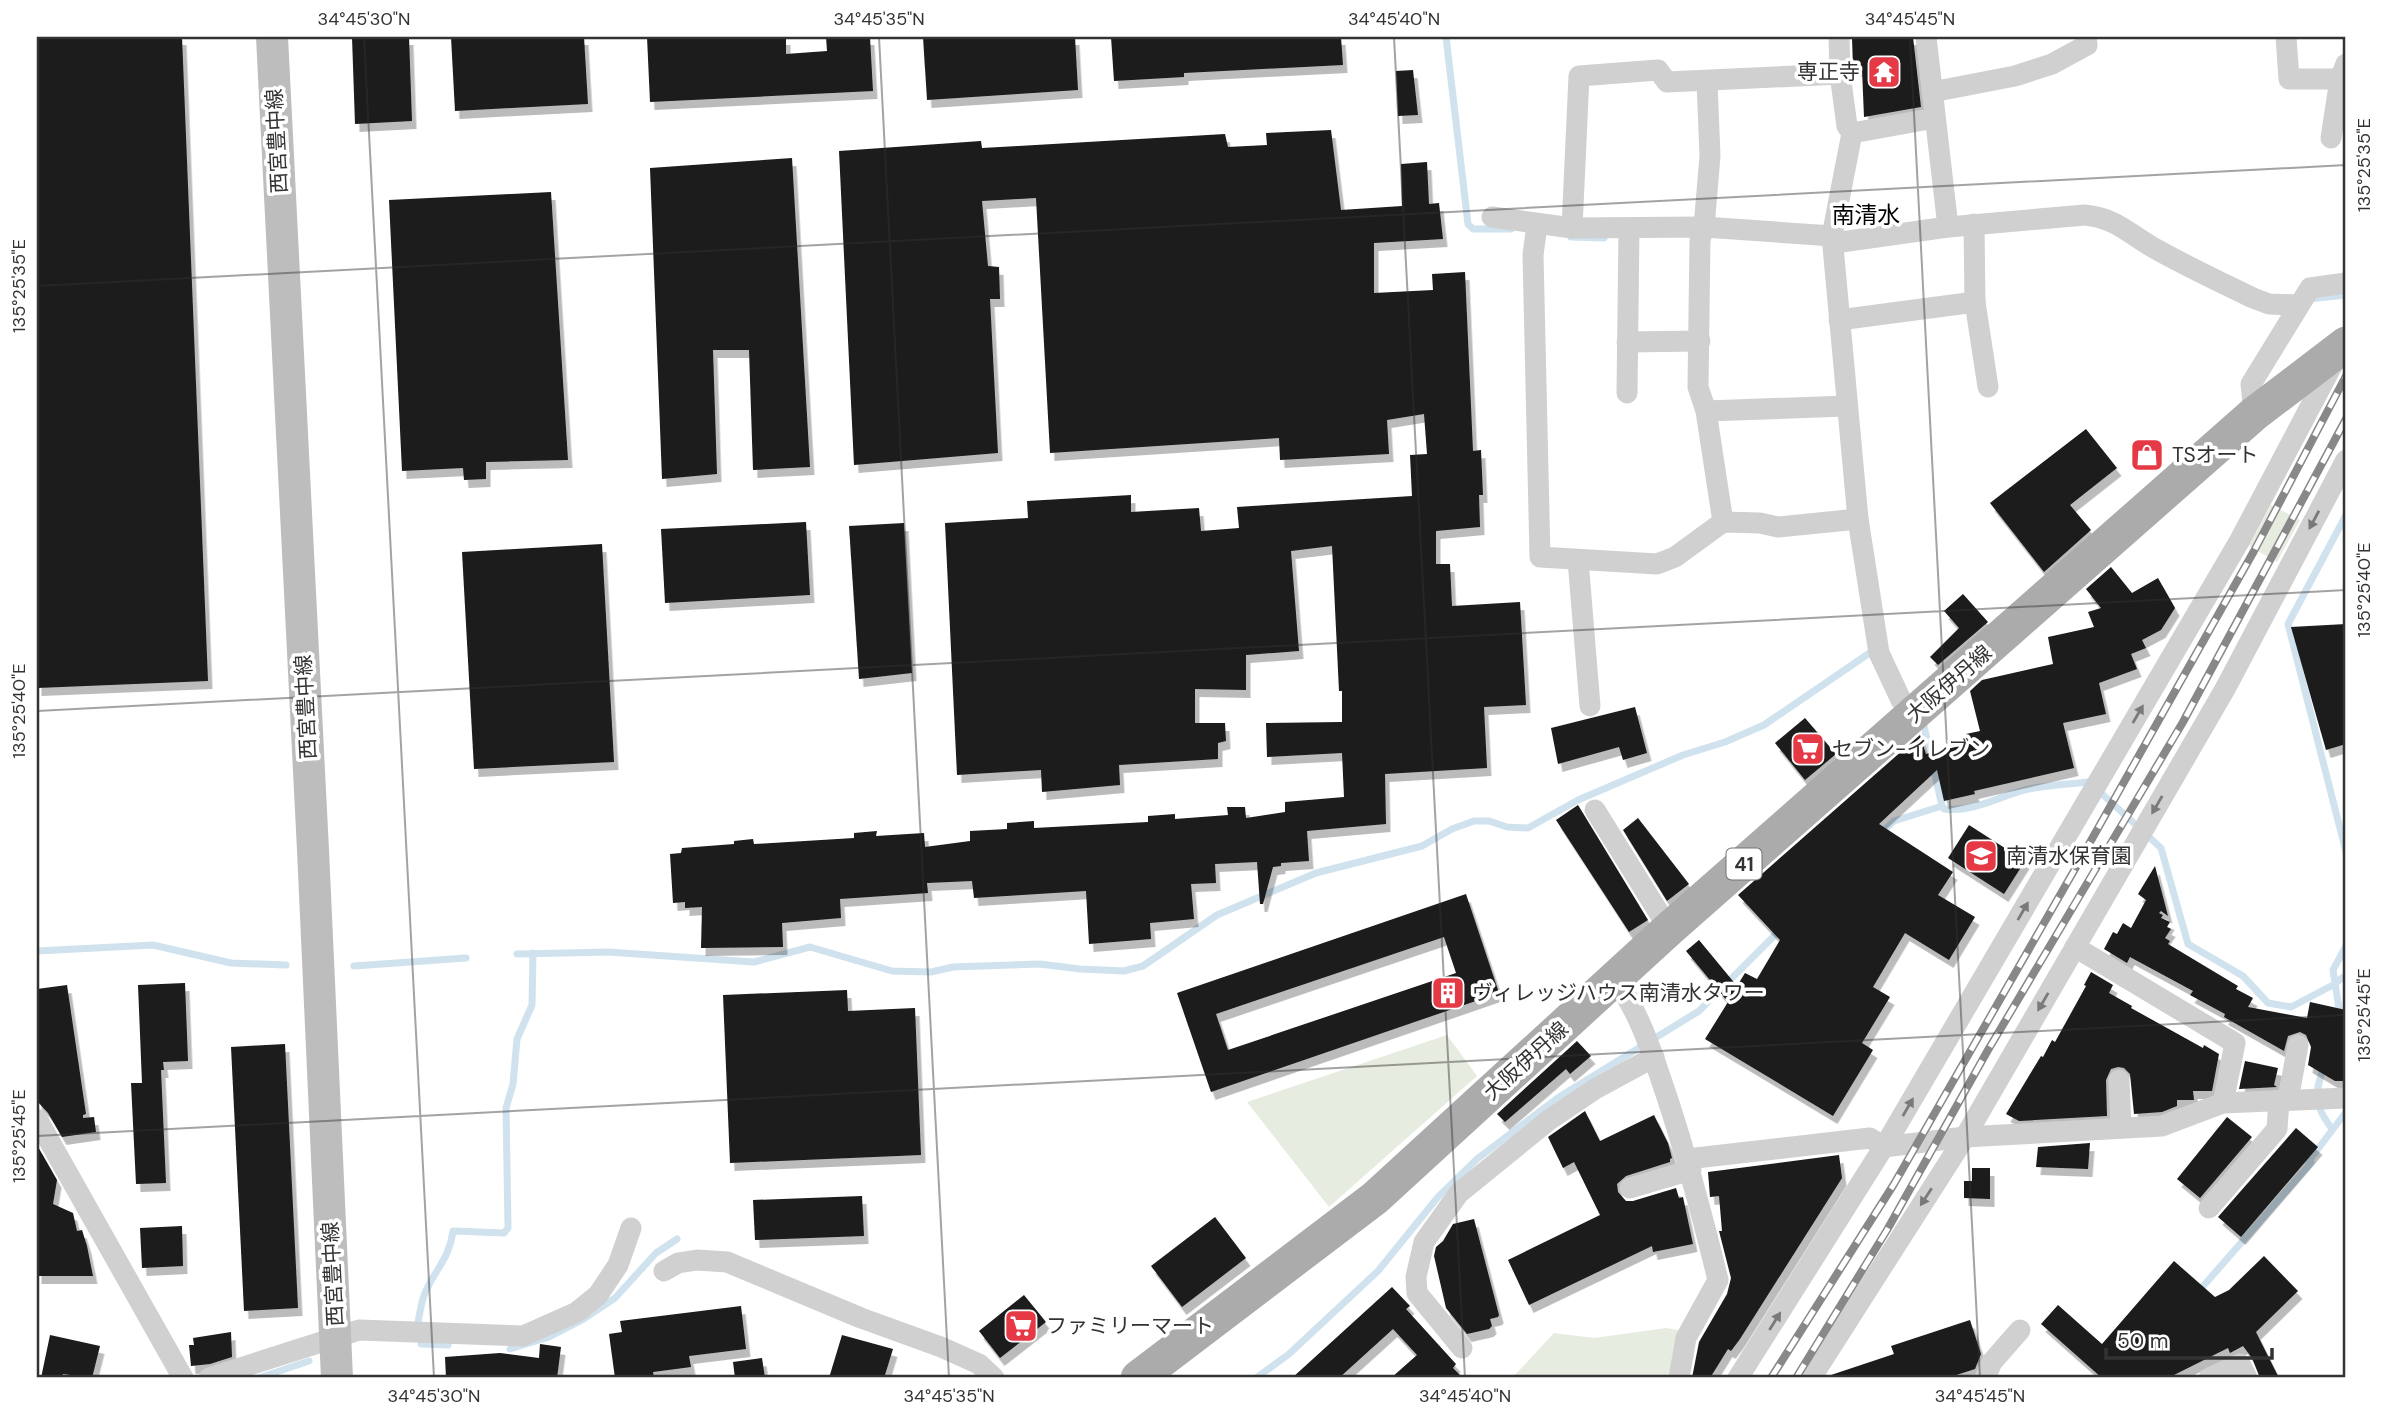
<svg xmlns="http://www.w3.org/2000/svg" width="2383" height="1415" viewBox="0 0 2383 1415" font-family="'DM Sans','Noto Sans JP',sans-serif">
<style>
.green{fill:#e6ecdf}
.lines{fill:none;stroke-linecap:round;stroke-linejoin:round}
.stream{stroke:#cfe2ee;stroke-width:7}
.building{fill:#1a1a1a;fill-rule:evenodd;filter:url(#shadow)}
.street{stroke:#d0d0d0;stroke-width:21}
.secondary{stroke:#bdbdbd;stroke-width:32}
.primary{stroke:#ababab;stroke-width:35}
.rail-casing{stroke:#888;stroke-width:8}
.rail{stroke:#fff;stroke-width:5;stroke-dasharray:16;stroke-linecap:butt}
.oneway{fill:#7a7a7a}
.ticks{fill:none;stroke:#333;stroke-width:2;stroke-opacity:0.45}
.labels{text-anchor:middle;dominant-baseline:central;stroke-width:7;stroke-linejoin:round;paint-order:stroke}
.shield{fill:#fff;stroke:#707070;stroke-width:2}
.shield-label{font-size:19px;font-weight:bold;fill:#333}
.poi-label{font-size:21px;fill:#333;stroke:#fff;text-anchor:start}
.street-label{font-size:21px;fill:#333;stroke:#fff}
.neighbourhood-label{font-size:23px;fill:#000;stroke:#fff}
.neatline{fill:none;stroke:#333;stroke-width:2.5}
.ticks-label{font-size:18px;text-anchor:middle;fill:#333}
</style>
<defs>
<filter id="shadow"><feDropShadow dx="4.5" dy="8" stdDeviation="0" flood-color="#0004"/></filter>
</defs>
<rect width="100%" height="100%" fill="#fff"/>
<!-- green -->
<g class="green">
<polygon points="2271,505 2300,520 2277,562 2249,546"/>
<polygon points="1447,1035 1477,1076 1329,1207 1247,1102"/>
<polygon points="1666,1328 1683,1331 1674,1378 1512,1378 1554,1333 1594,1338"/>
</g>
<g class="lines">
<!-- stream -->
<g class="stream">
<polyline points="1446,37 1468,224 1473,229 1511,229"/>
<polyline points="1571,237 1604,238"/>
<polyline points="2309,299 2346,295"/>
<polyline points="2346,515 2288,624 2346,852"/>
<polyline points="1924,726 1942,806"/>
<path d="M 1879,835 L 1894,821 L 1942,806 L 1944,809 C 1976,813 2004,793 2034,788 C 2052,785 2071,784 2089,782 L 2161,848 L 2188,944 L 2243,976 L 2268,1003 L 2291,1007 L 2333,985 L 2346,975"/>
<polyline points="37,951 153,945 231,963 286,965"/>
<polyline points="517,954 608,952 754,962 810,947 892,971 931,972 953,967 1040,964 1080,969 1124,971 1143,966 1217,915 1316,873 1422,846 1452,829 1474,821 1489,821 1507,827 1528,828 1578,800 1683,755 1725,742 1764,725 1871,652"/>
<polyline points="354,966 466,958"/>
<polyline points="2340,1015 2333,970 2346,946"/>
<path d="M 2324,1066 C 2314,1096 2313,1103 2332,1129"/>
<polyline points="2198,1292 2311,1163 2308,1162 2346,1112"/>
<path d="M 418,1322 C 420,1313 421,1302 425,1293 C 435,1269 449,1260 453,1231 L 504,1233 L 508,1228 L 506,1108 L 513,1084 L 517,1039 L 532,1005 L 533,953"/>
<polyline points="421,1344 448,1345"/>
<polyline points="510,1349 549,1337 582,1320 615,1298 656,1253 677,1239"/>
<polyline points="259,1378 309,1361"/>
<polyline points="1256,1378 1289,1354 1378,1271 1438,1197 1477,1159 1559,1097 1699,1011 1780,930"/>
</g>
</g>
<!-- building -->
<g class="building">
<polygon points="37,37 182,37 208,681 37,688"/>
<polygon points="352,37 409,37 412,121 355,124"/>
<polygon points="451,37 584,37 588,104 455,111"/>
<polygon points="647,37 786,37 786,54 827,51 826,37 870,37 873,91 650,102"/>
<polygon points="923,37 1075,37 1078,90 927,100"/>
<polygon points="1111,37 1341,37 1343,65 1184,73 1184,77 1114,81"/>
<polygon points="1852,37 1913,37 1921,107 1864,117 1862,69 1853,69"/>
<polygon points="1413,70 1418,115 1398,116 1396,71"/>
<polygon points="1331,130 1341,210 1402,206 1401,164 1427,162 1429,204 1439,203 1443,239 1374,243 1374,293 1433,290 1432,274 1465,272 1473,451 1481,450 1483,495 1479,495 1480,527 1436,531 1436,564 1450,564 1452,606 1520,602 1526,705 1484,707 1487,768 1385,774 1386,824 1307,831 1309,861 1281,863 1281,866 1273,867 1263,904 1260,904 1257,862 1215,864 1216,883 1191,884 1194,919 1150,923 1151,939 1089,944 1086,891 974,898 972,881 927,883 928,893 840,899 841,918 782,923 783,947 701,948 702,907 685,908 685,902 673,903 670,854 681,853 682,848 734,844 734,841 753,839 754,844 854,838 854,833 877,831 876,836 924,833 925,847 970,841 970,831 1007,829 1007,823 1034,821 1034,828 1148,822 1148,816 1175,814 1175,819 1228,815 1227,807 1245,807 1246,818 1285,812 1285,802 1344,797 1342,753 1267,757 1266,723 1342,722 1342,691 1339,691 1332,546 1291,551 1299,651 1246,655 1246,690 1195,689 1195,723 1225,723 1226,741 1218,743 1218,759 1119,765 1120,785 1042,792 1041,770 957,775 945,523 1028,518 1027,501 1131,495 1131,512 1199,508 1201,531 1239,528 1237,507 1412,496 1410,455 1427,454 1424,414 1387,420 1389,454 1280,460 1279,438 1050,453 1036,198 982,201 988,266 999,267 1000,299 990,299 998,453 854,465 839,151 981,141 982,148 1225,134 1228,147 1267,145 1266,133"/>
<polygon points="792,158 810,467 753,470 749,350 713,350 717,474 662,479 650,168"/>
<polygon points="551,192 568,460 486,462 486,479 464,480 463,468 402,471 389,200"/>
<polygon points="2086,429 2117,468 2070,505 2091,530 2044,572 1990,503"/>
<polygon points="806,522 810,595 665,603 661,529"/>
<polygon points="904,523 912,673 859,679 849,526"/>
<polygon points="602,544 614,762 474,769 462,552"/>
<polygon points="2111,567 2132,593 2158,578 2175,608 2161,630 2142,640 2146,648 2131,654 2137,669 2099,683 2106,714 2063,723 2074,768 1974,791 1975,794 1944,801 1937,770 1879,824 1953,872 1938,895 1975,917 1949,960 1905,933 1873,987 1890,997 1862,1043 1873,1050 1833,1116 1705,1039 1728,1002 1686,951 1699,940 1737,986 1745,973 1757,979 1780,940 1738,895 1920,735 1926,754 1968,744 1966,734 1980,731 1970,691 1982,680 2053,664 2048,637 2094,627 2088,612 2101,608 2086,589"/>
<polygon points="1963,594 1988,622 1938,665 1930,657 1959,628 1944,611"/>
<polygon points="2346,624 2346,744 2326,750 2291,627"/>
<polygon points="1635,707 1647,753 1623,760 1619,747 1558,764 1551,728"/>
<polygon points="1805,718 1836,754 1805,780 1775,743"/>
<polygon points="1578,805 1648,920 1629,932 1556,820"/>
<polygon points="1638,818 1689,884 1667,901 1623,830"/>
<polygon points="1969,825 2025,861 2004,894 1948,858"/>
<polygon points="2155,866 2168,916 2161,911 2159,913 2163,915 2161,918 2170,922 2167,927 2171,929 2165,938 2170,941 2168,944 2238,986 2236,989 2253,998 2248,1007 2307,1018 2310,1002 2346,1010 2346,1081 2335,1081 2308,1065 2311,1047 2306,1035 2300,1032 2288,1036 2284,1051 2224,1017 2225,1014 2190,995 2193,991 2130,957 2127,963 2104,949 2113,932 2117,934 2123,923 2131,928 2146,900 2138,894"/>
<path d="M 1466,894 L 1499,993 L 1211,1092 L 1177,993 ZM 1444,937 L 1456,973 L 1228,1050 L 1216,1014 Z"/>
<polygon points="2091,972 2113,985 2109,993 2132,1006 2131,1008 2203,1048 2204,1045 2219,1054 2212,1091 2193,1091 2194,1100 2177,1100 2177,1106 2162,1112 2134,1114 2130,1074 2124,1068 2118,1067 2111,1069 2106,1080 2107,1116 2019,1121 2006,1114 2041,1056 2043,1057 2052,1040 2055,1042 2086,986 2084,985"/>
<polygon points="185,983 188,1061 163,1062 164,1070 161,1070 166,1183 136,1184 131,1083 142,1083 138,985"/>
<polygon points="67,985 86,1114 83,1115 83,1118 94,1117 96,1132 62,1137 48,1113 37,1101 37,989"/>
<polygon points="847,990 848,1011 915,1008 921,1155 730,1163 723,995"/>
<polygon points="1577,1041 1591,1056 1570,1074 1566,1069 1505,1122 1497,1114"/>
<polygon points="285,1044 298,1308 244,1311 231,1047"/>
<polygon points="2245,1061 2278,1068 2274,1085 2277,1087 2239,1089"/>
<polygon points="1585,1111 1600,1141 1654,1115 1668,1143 1672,1158 1670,1159 1670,1162 1626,1176 1617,1184 1618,1192 1626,1201 1633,1201 1676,1188 1679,1198 1683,1197 1693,1244 1653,1252 1652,1246 1529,1305 1508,1260 1600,1215 1574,1162 1563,1168 1548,1137"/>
<polygon points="2227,1117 2252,1137 2200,1198 2177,1179"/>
<polygon points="2296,1128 2318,1147 2241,1237 2218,1217"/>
<polygon points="2090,1143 2088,1169 2036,1167 2038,1147"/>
<polygon points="37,1145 57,1180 53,1204 73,1213 77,1231 82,1230 87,1246 93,1276 37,1276"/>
<polygon points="1839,1155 1842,1178 1740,1339 1731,1351 1728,1349 1710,1378 1692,1378 1699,1342 1727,1294 1731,1278 1719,1231 1722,1231 1719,1196 1710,1197 1708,1172"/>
<polygon points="1972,1168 1990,1168 1990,1199 1964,1198 1964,1181 1972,1181"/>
<polygon points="862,1196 864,1236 755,1240 753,1200"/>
<polygon points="1215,1217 1246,1258 1182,1307 1151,1266"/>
<polygon points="1474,1219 1499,1315 1498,1317 1490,1319 1492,1326 1489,1329 1467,1334 1446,1308 1434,1256 1436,1247 1443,1241 1453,1224"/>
<polygon points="182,1226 183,1266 142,1268 140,1228"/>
<polygon points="2264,1256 2298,1291 2256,1332 2279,1378 2260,1378 2252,1358 2243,1346 2230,1353 2228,1348 2168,1378 2102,1378 2041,1324 2058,1305 2102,1344 2174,1261 2215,1297 2229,1290"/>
<polygon points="1392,1287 1410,1306 1406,1309 1456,1364 1453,1368 1463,1378 1391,1378 1417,1355 1393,1329 1339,1378 1292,1378"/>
<polygon points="1024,1295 1046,1322 1000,1358 979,1331"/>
<polygon points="741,1306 746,1349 689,1356 691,1367 653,1372 654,1378 615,1378 609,1334 622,1332 620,1321"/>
<polygon points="1970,1320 1981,1354 1975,1369 1947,1378 1831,1378 1831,1375 1894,1354 1891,1346"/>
<polygon points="231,1332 232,1357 210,1364 191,1366 189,1345 194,1345 193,1338"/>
<polygon points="50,1335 100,1346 92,1378 63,1374 62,1378 41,1378"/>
<polygon points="842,1335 893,1349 884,1378 829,1378"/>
<polygon points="540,1344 561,1347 557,1378 446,1378 445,1357 500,1353 539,1358"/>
<polygon points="762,1358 765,1378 735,1378 733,1362"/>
</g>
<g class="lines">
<!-- street -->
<g class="street">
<polyline points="1839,37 1840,74 1847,126 1852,133 1832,236 1858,519 1879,653 1901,700 1913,715"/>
<polyline points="1926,37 1948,227"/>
<polyline points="2286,37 2289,79 2340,79 2346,64"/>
<polyline points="1707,82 1710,156 1704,227 1700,240 1698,387 1706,411 1723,522"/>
<polyline points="1932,92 2015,76 2052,64 2087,45 2086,37"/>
<polyline points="1852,133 1935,118"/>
<polyline points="2331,138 2340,79"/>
<polyline points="1492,217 1572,228 1704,227 1832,236"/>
<polyline points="1974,224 1975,302 1988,387"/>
<polyline points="1537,225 1533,255 1540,557 1657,564 1675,557 1723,522 1760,523 1778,527 1858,519"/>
<polyline points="1572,228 1579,76 1658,70 1667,82 1840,74"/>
<path d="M 1834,243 L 1948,227 L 2085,215 C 2116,218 2129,234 2154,248 C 2186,266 2220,282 2253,298 L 2269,304 L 2299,305"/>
<polyline points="1839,320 1975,302"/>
<polyline points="1627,342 1700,341"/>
<polyline points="1627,393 1629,228"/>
<polyline points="1706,411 1847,406"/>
<polyline points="2254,414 2251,384 2310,288 2346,283"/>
<polyline points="1578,560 1590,706"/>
<polyline points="1595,810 1669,929"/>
<polyline points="2075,947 2235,1043 2223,1103"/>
<path d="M 1615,979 C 1641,1015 1653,1056 1667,1097 C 1687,1158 1703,1218 1718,1280 L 1686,1338 L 1679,1378"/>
<polyline points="2119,1080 2121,1128"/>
<polyline points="2288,1100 2298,1045"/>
<polyline points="37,1119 183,1378"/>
<polyline points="1687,1159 1870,1138 1884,1147 1965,1137 2162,1126 2223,1103 2346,1098"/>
<polyline points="1630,1188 1691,1170"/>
<polyline points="2209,1208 2277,1129 2279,1100"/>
<polyline points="664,1271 678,1263 697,1260 727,1262 861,1318 941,1347 979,1364 994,1378"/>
<polyline points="1462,1348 1417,1293 1416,1277 1424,1242 1459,1193 1549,1120 1595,1089 1654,1057"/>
<polyline points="209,1378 359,1330 523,1336 577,1312 598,1295 618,1265 631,1228"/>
<polyline points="1738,1378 1890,1137 2240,540 2335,360"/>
<polyline points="1811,1378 1965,1137 2225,689 2346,460"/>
<polyline points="1985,1378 1992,1362 2020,1330"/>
<polyline points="2209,1378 2240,1364 2247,1378"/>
</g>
<!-- secondary -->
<polyline class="secondary" points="272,37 313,850 337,1378"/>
<!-- primary -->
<polyline class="primary" points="1138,1378 1375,1198 1669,929 2254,414 2346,344"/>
<defs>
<g id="rail">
<polyline points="1771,1378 1894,1184 2075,869 2254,551 2346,376"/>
<polyline points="1796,1378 1887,1230 1988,1050 2183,722 2346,419"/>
</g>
</defs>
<!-- rail casing -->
<use href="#rail" class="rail-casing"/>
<!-- rail -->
<use href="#rail" class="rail"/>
</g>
<!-- one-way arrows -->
<defs><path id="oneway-solid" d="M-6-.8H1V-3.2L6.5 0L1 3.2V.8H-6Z" transform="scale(1.75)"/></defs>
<g class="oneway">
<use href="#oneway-solid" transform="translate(2314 520) rotate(118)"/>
<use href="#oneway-solid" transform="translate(2138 714) rotate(-60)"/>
<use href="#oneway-solid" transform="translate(2157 805) rotate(120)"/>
<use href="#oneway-solid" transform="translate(2023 911) rotate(-60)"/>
<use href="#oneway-solid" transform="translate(2043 1002) rotate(120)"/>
<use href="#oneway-solid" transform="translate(1908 1107) rotate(-60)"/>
<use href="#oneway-solid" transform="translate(1926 1197) rotate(123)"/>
<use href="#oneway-solid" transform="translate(1775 1321) rotate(-58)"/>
</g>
<!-- ticks -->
<path class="ticks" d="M 364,37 L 434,1378M 879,37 L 949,1378M 1394,37 L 1465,1378M 1910,37 L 1980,1378M 37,286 L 2346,165M 37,711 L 2346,590M 37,1136 L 2346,1015"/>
<!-- icons -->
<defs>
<symbol id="temple-square" viewBox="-11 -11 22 22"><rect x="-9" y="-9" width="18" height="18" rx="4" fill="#e63946" stroke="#fff"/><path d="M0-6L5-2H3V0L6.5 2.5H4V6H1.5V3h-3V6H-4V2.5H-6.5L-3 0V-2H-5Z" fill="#fff"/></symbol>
<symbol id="shop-square" viewBox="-11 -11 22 22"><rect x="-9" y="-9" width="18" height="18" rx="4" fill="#e63946" stroke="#fff"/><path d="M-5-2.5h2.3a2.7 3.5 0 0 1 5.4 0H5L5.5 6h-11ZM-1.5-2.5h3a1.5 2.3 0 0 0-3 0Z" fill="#fff"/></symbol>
<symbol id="supermarket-square" viewBox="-11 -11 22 22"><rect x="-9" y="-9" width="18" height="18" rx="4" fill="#e63946" stroke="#fff"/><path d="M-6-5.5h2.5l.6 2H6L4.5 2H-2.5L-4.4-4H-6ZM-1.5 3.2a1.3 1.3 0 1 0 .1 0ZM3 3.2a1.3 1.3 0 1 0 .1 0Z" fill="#fff"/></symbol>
<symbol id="school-square" viewBox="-11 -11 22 22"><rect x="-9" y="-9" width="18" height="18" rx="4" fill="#e63946" stroke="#fff"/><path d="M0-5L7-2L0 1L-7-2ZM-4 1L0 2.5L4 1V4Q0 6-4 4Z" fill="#fff"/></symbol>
<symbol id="building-square" viewBox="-11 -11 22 22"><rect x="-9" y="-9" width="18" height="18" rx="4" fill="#e63946" stroke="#fff"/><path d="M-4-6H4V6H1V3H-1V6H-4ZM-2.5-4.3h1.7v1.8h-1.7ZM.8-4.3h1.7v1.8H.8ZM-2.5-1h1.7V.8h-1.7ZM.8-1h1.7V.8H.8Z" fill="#fff"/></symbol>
</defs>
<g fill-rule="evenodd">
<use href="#temple-square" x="1865" y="53" width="38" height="38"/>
<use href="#shop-square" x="2128" y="436" width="38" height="38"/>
<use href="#supermarket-square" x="1789" y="730" width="38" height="38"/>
<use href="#school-square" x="1962" y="837" width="38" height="38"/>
<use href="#building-square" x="1429" y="974" width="38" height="38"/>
<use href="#supermarket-square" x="1002" y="1307" width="38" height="38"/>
</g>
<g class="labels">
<!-- shield labels -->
<rect class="shield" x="1726.5" y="848.5" width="35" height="31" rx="5"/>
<g class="shield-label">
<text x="1744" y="864">41</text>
</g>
<!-- poi labels -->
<g class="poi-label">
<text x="1860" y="72" text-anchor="end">専正寺</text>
<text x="2172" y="455">TSオート</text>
<text x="1832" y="749">セブン-イレブン</text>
<text x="2006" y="856">南清水保育園</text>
<text x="1472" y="993">ヴィレッジハウス南清水タワー</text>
<text x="1046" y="1326">ファミリーマート</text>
</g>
<!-- street labels -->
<g class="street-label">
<text transform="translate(277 141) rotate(-93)">西宮豊中線</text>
<text transform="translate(1949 684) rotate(-41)">大阪伊丹線</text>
<text transform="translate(306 707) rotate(-93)">西宮豊中線</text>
<text transform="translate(1526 1061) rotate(-42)">大阪伊丹線</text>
<text transform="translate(333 1274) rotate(-93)">西宮豊中線</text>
</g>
<!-- neighbourhood labels -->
<g class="neighbourhood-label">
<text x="1866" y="215">南清水</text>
</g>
</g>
<!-- border -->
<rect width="2383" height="1415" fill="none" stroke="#ffffff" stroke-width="77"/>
<!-- scale -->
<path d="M2106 1348v10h166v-10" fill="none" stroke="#333333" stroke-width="3.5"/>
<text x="2117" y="1348" font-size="21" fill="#333333" stroke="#ffffff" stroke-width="5" paint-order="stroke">50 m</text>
<rect x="38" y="38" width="2306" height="1338" class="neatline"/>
<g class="ticks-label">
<text x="364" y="25">34°45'30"N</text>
<text x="879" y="25">34°45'35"N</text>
<text x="1394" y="25">34°45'40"N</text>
<text x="1910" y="25">34°45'45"N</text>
<text transform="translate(2364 165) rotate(-90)" y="6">135°25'35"E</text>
<text transform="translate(19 286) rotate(-90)" y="6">135°25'35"E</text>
<text transform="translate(2364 590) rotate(-90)" y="6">135°25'40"E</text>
<text transform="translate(19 711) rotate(-90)" y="6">135°25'40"E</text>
<text transform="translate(2364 1015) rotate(-90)" y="6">135°25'45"E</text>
<text transform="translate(19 1136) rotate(-90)" y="6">135°25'45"E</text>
<text x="434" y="1402">34°45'30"N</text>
<text x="949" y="1402">34°45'35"N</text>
<text x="1465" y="1402">34°45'40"N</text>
<text x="1980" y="1402">34°45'45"N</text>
</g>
</svg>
